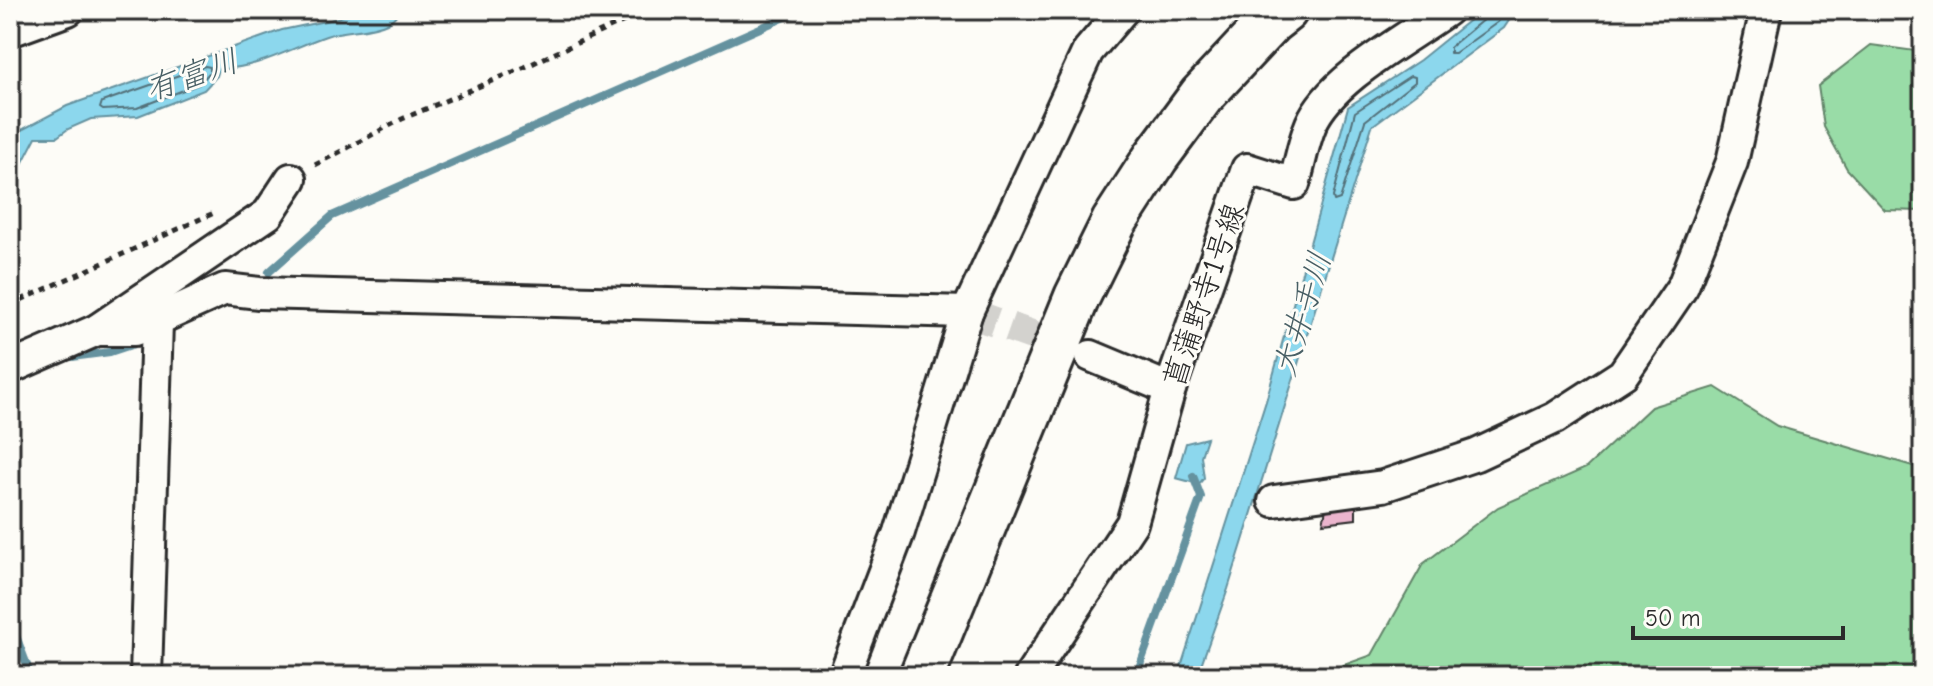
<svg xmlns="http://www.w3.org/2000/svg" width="1933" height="686" viewBox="0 0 1933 686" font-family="'Comic Neue','Klee One',sans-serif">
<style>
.green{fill:#99dca7;stroke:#628469;stroke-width:2}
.water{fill:#8cd7ed;stroke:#65929f;stroke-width:2}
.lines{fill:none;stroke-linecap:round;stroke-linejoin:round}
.shore{stroke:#527079;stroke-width:2}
.stream{stroke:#65929f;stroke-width:8}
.building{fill:#ebb5cd;stroke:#2b2b2b;stroke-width:2}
.minor-tunnel{stroke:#d3d2ce;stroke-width:30;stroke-dasharray:30 15;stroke-linecap:butt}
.minor-casing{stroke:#2b2b2b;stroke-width:36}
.motorway-casing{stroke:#2b2b2b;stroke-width:50}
.path{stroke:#2b2b2b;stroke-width:5;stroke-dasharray:6 6;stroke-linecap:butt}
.minor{stroke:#fdfcf7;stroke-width:30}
.motorway{stroke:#fdfcf7;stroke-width:44}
.labels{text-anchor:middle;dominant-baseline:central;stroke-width:6;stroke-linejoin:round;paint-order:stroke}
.street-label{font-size:30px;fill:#2b2b2b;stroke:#fdfcf7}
.water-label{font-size:32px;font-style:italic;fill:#485f65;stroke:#fdfcf7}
</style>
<rect width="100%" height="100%" fill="#fdfcf7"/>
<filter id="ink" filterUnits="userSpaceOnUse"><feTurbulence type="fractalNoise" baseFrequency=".0125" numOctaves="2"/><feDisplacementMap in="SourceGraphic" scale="16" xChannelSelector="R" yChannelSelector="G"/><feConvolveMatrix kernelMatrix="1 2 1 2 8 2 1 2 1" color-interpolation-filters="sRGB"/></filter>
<g filter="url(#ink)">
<!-- green -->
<g class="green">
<polygon points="1871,45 1923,52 1923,211 1885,210 1847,169 1824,127 1818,86"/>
<polygon points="1715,387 1777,426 1923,469 1923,676 1313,676 1372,655 1423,564 1498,507 1586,468 1651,407"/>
</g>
<!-- water -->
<g class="water">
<path d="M 363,10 L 401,10 C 396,15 393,20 387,23 C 368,32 346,29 326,36 C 291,48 257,69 219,69 L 217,76 L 204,90 L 138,116 L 91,119 L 68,129 L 57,137 L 36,137 L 22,164 L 10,175 L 10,136 L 67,106 L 282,30 L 330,20 Z"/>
<polygon points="1482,10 1516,10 1504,28 1372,126 1228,589 1197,676 1178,676 1266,401 1348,107 1420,60"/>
<polygon points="1207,438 1201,456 1204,478 1199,484 1176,478 1186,443"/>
</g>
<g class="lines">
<!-- shore -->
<g class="shore">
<polyline points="1486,10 1484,19 1450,47 1450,53 1455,53 1498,22 1507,10"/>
<polygon points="205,66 210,67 210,72 199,84 137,108 103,110 100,108 102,102"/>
<polygon points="1410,76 1415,77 1415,82 1365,121 1340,199 1334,201 1333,197 1355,112"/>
</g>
<!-- stream -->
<g class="stream">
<polyline points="269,272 332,216 801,10"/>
<polyline points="72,357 110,352 134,344"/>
<polyline points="10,620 31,676"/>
<polyline points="1136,676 1201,497 1193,476"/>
</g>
</g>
<!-- building -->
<polygon class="building" points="1356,505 1356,519 1323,523 1326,509"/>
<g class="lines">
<!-- minor-tunnel -->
<polyline class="minor-tunnel" points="967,312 1074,350"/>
<defs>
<g id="minor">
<polyline points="10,31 68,10"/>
<polyline points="97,330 134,330 225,289 259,293 967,312"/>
<polyline points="1091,356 1170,389"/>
<polyline points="10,368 97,330 268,214 291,179"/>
<polyline points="1274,501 1383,486 1476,455 1555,418 1623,374 1683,286 1732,162 1766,10"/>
<polyline points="146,676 157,322"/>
<polyline points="844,676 899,532 967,312 1088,51 1123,10"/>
<path d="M 1030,676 L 1132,523 L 1170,389 L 1247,169 L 1294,184 C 1300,164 1303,143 1311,124 C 1331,78 1407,39 1447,10"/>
</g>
<polyline id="motorway" points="922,676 1077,297 1114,222 1156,157 1202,95 1271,21 1285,10"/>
</defs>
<!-- minor casing -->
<use href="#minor" class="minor-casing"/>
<!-- motorway casing -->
<use href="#motorway" class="motorway-casing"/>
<!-- path -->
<g class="path">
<polyline points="315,165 402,119 525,67 648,10"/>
<polyline points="10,305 216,212"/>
</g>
<!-- minor -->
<use href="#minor" class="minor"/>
<!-- motorway -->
<use href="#motorway" class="motorway"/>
</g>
</g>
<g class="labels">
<!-- street labels -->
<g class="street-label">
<text transform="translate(1204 295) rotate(-71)">菖蒲野寺1号線</text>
</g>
<!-- water labels -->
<g class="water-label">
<text transform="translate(192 75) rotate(-19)">有富川</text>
<text transform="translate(1302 314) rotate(-73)">大井手川</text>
</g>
</g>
<!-- margin -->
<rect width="1933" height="686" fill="none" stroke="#fdfcf7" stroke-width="40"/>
<rect x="20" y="20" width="1893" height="646" fill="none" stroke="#2b2b2b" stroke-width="3" filter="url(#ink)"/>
<!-- scale -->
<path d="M1633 626v12h210v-12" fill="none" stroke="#2b2b2b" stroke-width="4"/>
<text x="1645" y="626" font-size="24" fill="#2b2b2b" stroke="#fdfcf7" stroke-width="6" paint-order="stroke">50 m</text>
</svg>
